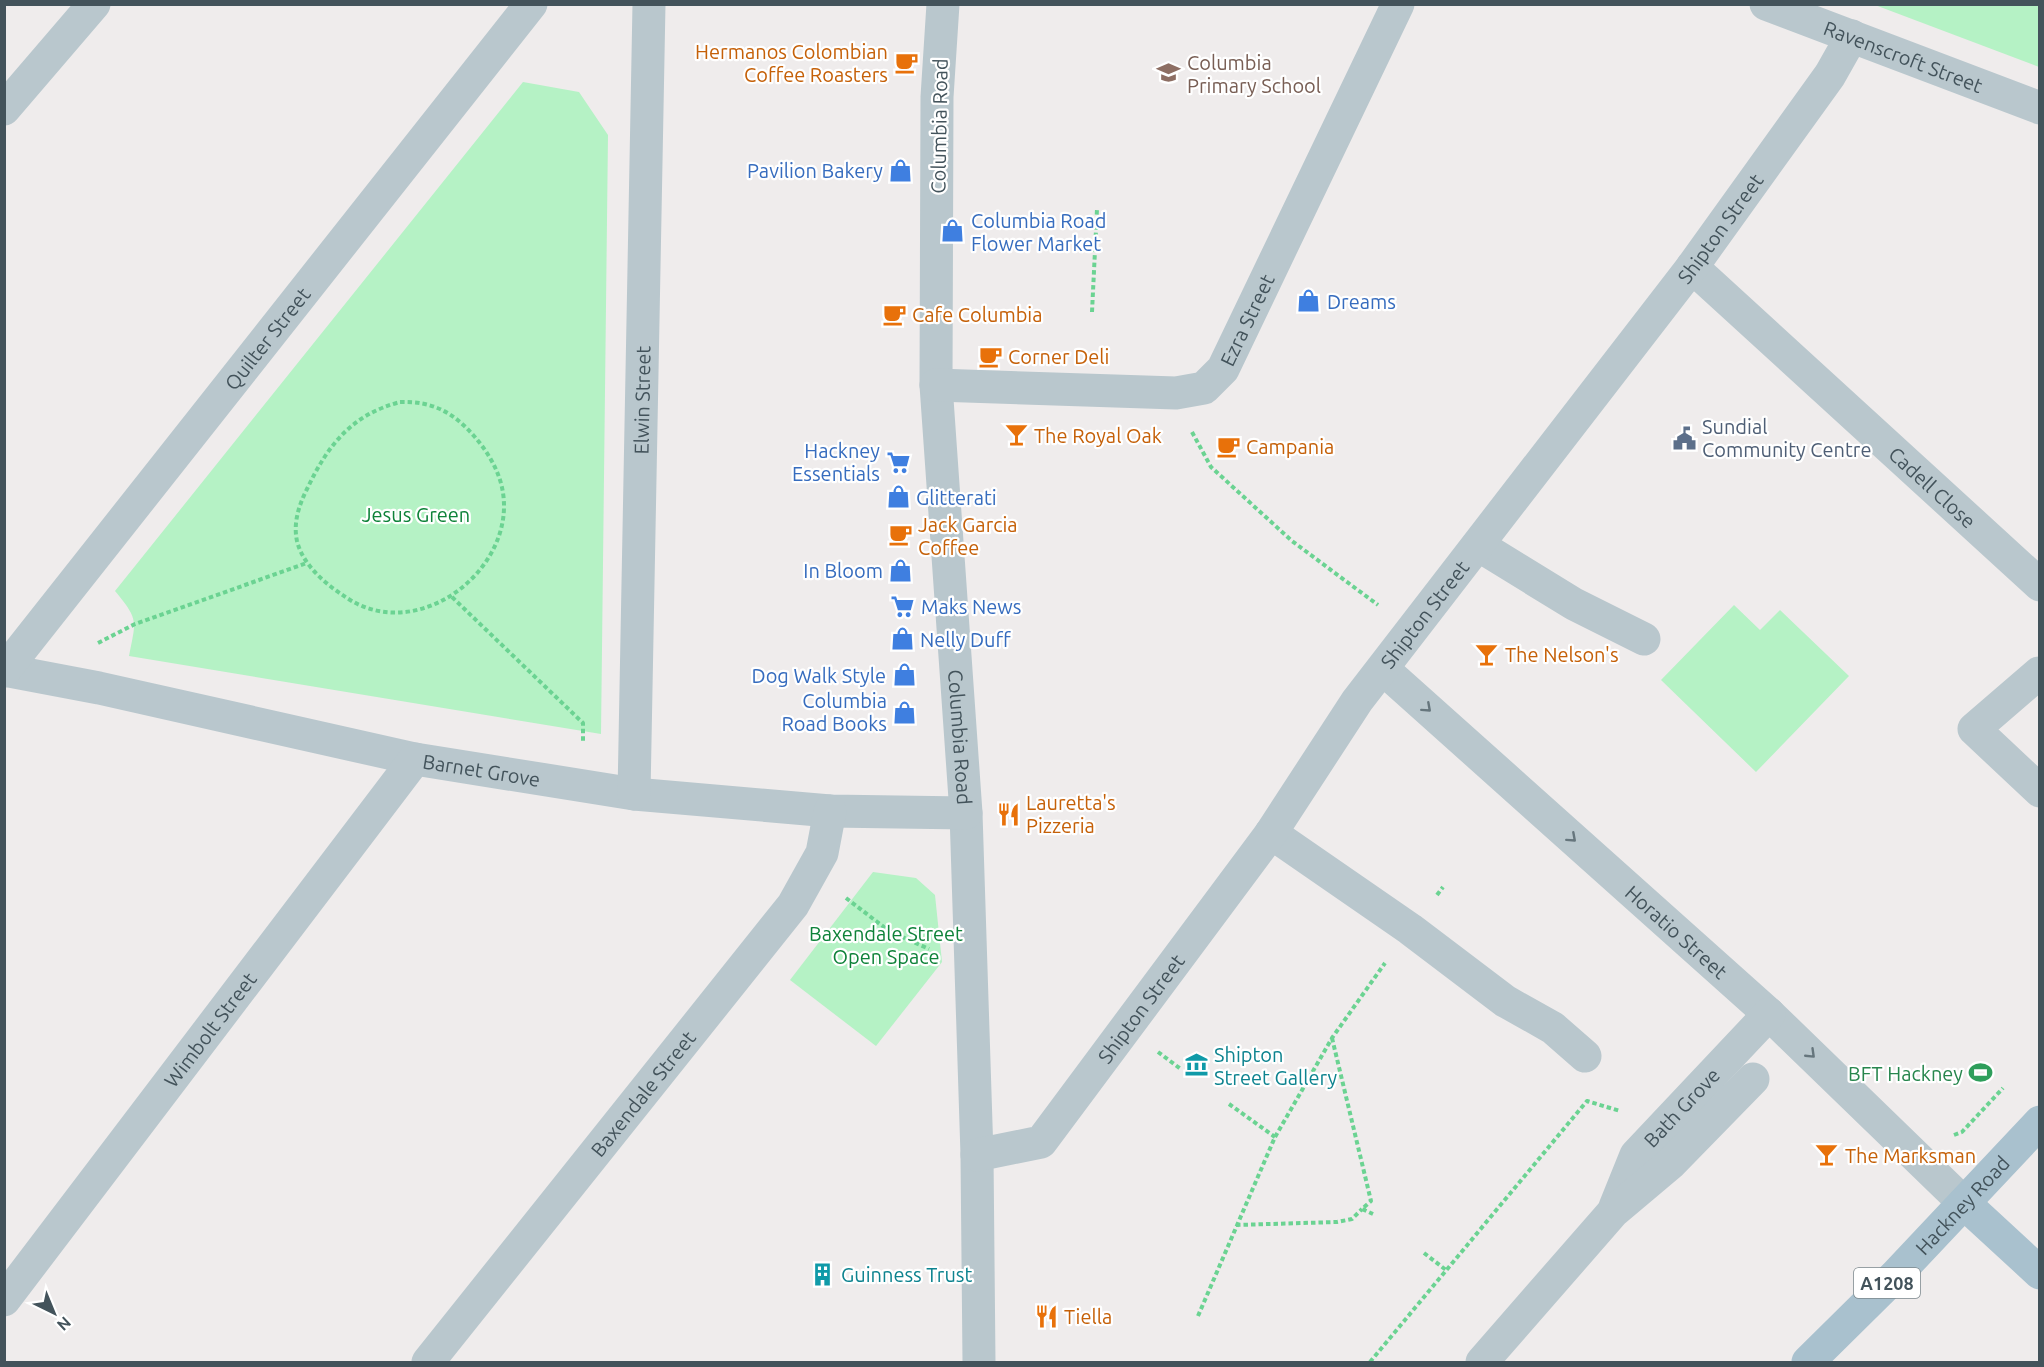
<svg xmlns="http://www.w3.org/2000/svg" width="2044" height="1367" viewBox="0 0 2044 1367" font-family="Ubuntu,sans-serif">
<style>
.green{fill:#b5f2c5}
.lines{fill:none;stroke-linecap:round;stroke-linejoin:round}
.path{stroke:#6bd392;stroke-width:4;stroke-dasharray:4.5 3;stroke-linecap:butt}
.minor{stroke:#b9c7cd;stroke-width:33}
.major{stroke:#a9c1ce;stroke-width:33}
.oneway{stroke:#66767d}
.labels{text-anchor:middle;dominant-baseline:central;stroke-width:4.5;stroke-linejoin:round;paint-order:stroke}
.shield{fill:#fff;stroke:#7b878c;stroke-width:1.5}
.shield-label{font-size:18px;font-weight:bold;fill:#43535b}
.food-label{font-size:20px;fill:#c56008;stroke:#fff;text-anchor:start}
.street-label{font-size:20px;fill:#43535b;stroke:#fff}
.education-label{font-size:20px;fill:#785e54;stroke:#fff;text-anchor:start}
.shop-label{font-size:20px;fill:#366cbe;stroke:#fff;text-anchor:end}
.service-label{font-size:20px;fill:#4e5e75;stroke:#fff;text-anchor:start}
.park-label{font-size:20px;fill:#0e8239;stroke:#fff}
.culture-label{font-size:20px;fill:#0d838f;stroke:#fff;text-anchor:start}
.leisure-label{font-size:20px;fill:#27864d;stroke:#fff;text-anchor:end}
</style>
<rect width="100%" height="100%" fill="#efecec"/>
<!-- green -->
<g class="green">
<polygon points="1875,5 2039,5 2039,67"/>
<path d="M 523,82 L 579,92 L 608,135 L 601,734 L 129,656 C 136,620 139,620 115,591 Z"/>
<polygon points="1734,605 1760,630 1780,610 1849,676 1756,772 1661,680"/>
<polygon points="873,872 916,878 935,895 942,962 876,1046 790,980"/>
</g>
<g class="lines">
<!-- path -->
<g class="path">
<polyline points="1092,312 1097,209"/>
<path d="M 400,402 C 432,401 453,412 474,436 C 488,452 500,472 503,493 C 515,570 418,645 347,598 C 327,585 303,566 297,541 C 293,523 299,505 307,489 C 328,445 351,415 400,402 Z"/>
<polyline points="1192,432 1211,467 1292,541 1378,605"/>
<polyline points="452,597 583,723 583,742"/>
<polyline points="98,643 135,624 307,563"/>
<polyline points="1437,895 1443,887"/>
<polyline points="846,898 889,931 929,949"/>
<polyline points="1332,1038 1371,1201 1362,1209 1373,1214"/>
<polyline points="1158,1052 1182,1070"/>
<polyline points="1229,1104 1275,1137"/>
<polyline points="1954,1135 1962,1132 2003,1088"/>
<polyline points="1236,1225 1337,1222 1352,1219 1362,1209"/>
<polyline points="1424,1253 1446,1270"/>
<polyline points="1198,1316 1275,1137 1332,1038 1385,963"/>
<polyline points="1370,1362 1587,1101 1620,1111"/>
</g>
<!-- minor -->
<g class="minor">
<path id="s1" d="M 943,4 L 937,97 L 936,385 L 966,813 L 977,1155 L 979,1362"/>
<path id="s2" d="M 1766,4 L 2040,108"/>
<polyline points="4,109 94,4"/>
<path id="s3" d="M 1692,267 L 2040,585"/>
<path id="s4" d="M 936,385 L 1176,393 L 1204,388 L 1223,369 L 1398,4"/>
<polyline points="1478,545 1574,604 1644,639"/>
<path id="s5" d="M 1383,669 L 1769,1014 L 1964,1203"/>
<path id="s6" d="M 4,670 L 99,688 L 415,759 L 634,794 L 830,811 L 966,813"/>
<path id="s7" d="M 4,671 L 531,4"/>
<polyline points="2039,673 1974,729 2040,791"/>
<path id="s8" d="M 634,794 L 649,4"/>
<polyline points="1271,833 1410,929 1505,1001 1553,1028 1585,1056"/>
<path id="s9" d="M 977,1155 L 1041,1142 L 1271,833 L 1357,701 L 1692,267 L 1830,75 L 1852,36"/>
<path id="s10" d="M 1615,1207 L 1636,1155 L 1769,1014"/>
<path id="s11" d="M 4,1300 L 415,759"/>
<path id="s12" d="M 428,1362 L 793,905 L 822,853 L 830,811"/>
<polyline points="1482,1362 1613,1212 1670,1164 1753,1079"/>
</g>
<!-- major -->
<g class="major">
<polyline points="1964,1203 2040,1273"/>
<path id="s13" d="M 1808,1362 L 1895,1276 L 2040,1122"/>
</g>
</g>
<!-- one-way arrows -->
<defs><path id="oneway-chevron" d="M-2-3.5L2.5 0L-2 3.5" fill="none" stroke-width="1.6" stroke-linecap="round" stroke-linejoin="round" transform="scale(1.5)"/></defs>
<g class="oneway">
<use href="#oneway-chevron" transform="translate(1427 708) rotate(42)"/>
<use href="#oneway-chevron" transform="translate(1572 838) rotate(42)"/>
<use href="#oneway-chevron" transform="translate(1811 1054) rotate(44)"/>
</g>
<!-- icons -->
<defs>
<symbol id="cafe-bare" viewBox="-9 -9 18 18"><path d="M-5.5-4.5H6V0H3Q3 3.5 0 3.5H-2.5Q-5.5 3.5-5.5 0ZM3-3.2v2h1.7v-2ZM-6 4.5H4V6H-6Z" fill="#e8710a" stroke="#fff" stroke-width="2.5" paint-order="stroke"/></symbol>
<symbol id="school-bare" viewBox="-9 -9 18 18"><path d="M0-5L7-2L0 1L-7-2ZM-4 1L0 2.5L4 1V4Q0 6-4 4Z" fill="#8d6e63" stroke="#fff" stroke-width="2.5" paint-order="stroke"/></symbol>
<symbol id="shop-bare" viewBox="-9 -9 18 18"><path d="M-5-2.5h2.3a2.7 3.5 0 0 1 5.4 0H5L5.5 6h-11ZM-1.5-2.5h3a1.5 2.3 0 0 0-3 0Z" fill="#3f7fe0" stroke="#fff" stroke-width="2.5" paint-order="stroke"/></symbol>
<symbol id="bar-bare" viewBox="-9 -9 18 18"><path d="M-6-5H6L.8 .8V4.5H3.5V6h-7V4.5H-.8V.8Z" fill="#e8710a" stroke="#fff" stroke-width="2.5" paint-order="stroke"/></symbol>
<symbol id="civic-bare" viewBox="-9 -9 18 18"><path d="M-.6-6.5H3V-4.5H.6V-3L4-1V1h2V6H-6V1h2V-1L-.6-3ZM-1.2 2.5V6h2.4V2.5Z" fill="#5c6f8a" stroke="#fff" stroke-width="2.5" paint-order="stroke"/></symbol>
<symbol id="supermarket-bare" viewBox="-9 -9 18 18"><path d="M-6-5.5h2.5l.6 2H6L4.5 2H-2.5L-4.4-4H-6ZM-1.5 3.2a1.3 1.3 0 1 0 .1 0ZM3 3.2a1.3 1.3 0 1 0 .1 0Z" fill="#3f7fe0" stroke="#fff" stroke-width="2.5" paint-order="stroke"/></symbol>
<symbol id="restaurant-bare" viewBox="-9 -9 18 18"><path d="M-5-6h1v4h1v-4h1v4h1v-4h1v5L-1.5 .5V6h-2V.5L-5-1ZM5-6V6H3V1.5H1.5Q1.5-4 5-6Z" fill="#e8710a" stroke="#fff" stroke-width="2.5" paint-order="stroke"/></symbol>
<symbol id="museum-bare" viewBox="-9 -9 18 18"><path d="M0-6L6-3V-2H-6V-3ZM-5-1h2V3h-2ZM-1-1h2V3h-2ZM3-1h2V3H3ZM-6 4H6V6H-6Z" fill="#0f9aa8" stroke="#fff" stroke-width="2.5" paint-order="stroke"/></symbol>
<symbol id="stadium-bare" viewBox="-9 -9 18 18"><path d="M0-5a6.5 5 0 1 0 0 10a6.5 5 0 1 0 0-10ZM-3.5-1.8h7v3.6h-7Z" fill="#2e9e5b" stroke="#fff" stroke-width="2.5" paint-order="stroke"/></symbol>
<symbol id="building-bare" viewBox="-9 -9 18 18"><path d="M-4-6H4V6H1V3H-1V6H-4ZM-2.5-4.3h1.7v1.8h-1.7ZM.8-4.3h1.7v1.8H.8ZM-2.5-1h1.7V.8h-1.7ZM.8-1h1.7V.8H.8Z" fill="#0f9aa8" stroke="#fff" stroke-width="2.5" paint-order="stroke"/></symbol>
</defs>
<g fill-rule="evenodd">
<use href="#cafe-bare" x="890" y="46" width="33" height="33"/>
<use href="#school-bare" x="1152" y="56" width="33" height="33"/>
<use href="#shop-bare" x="884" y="154" width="33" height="33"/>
<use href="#shop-bare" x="936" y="214" width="33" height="33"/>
<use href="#shop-bare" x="1292" y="284" width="33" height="33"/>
<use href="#cafe-bare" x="878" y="298" width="33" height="33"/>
<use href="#cafe-bare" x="974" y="340" width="33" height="33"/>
<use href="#bar-bare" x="1000" y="418" width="33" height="33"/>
<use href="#civic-bare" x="1668" y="422" width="33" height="33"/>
<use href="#cafe-bare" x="1212" y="430" width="33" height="33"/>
<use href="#supermarket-bare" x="882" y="446" width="33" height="33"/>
<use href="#shop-bare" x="882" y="480" width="33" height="33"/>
<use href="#cafe-bare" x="884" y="518" width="33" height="33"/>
<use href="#shop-bare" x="884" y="554" width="33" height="33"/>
<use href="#supermarket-bare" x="886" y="590" width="33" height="33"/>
<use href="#shop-bare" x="886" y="622" width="33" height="33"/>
<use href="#bar-bare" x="1470" y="638" width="33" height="33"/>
<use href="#shop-bare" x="888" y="658" width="33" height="33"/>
<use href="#shop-bare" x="888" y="696" width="33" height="33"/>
<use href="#restaurant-bare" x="992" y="798" width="33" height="33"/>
<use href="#museum-bare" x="1180" y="1048" width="33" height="33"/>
<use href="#stadium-bare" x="1964" y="1056" width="33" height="33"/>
<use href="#bar-bare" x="1810" y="1138" width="33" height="33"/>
<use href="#building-bare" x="806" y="1258" width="33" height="33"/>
<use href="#restaurant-bare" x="1030" y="1300" width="33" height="33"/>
</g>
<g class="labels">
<!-- shield labels -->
<rect class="shield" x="1854" y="1268" width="66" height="30" rx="4.5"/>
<g class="shield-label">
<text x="1887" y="1283">A1208</text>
</g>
<!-- food labels -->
<g class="food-label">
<text x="888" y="51" text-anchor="end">Hermanos Colombian<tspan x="888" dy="23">Coffee Roasters</tspan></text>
<text x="912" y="314">Cafe Columbia</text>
<text x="1008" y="356">Corner Deli</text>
<text x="1034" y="435">The Royal Oak</text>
<text x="1246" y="446">Campania</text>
<text x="918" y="524">Jack Garcia<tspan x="918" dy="23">Coffee</tspan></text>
<text x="1505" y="654">The Nelson's</text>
<text x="1026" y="802">Lauretta's<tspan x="1026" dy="23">Pizzeria</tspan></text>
<text x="1845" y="1155">The Marksman</text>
<text x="1064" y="1316">Tiella</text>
</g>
<!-- street labels -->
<g class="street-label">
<text stroke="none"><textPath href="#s2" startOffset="147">Ravenscroft Street</textPath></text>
<text transform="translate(939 126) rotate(-89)">Columbia Road</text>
<text stroke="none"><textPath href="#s9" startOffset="1204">Shipton Street</textPath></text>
<text stroke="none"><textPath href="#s4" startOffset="350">Ezra Street</textPath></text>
<text stroke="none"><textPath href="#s7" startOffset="424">Quilter Street</textPath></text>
<text stroke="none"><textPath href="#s8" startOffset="394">Elwin Street</textPath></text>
<text stroke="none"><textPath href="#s3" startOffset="326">Cadell Close</textPath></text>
<text stroke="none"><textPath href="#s9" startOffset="718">Shipton Street</textPath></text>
<text stroke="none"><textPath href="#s1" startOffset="734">Columbia Road</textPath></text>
<text stroke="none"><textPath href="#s6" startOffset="488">Barnet Grove</textPath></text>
<text stroke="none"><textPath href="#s5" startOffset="394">Horatio Street</textPath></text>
<text stroke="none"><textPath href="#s9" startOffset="232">Shipton Street</textPath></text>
<text stroke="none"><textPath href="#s11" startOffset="340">Wimbolt Street</textPath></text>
<text stroke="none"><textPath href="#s12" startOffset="344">Baxendale Street</textPath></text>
<text stroke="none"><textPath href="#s10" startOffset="122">Bath Grove</textPath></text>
<text stroke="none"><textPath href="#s13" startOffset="220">Hackney Road</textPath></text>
</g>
<!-- education labels -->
<g class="education-label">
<text x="1187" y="62">Columbia<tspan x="1187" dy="23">Primary School</tspan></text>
</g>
<!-- shop labels -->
<g class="shop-label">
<text x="883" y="170">Pavilion Bakery</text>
<text x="971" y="220" text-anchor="start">Columbia Road<tspan x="971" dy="23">Flower Market</tspan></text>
<text x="1327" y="301" text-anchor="start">Dreams</text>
<text x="880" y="450">Hackney<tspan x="880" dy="23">Essentials</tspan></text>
<text x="916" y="497" text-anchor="start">Glitterati</text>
<text x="883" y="570">In Bloom</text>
<text x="921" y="606" text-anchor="start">Maks News</text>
<text x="920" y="639" text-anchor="start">Nelly Duff</text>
<text x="886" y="675">Dog Walk Style</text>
<text x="887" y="700">Columbia<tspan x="887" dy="23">Road Books</tspan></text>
</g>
<!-- service labels -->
<g class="service-label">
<text x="1702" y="426">Sundial<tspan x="1702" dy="23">Community Centre</tspan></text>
</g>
<!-- park labels -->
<g class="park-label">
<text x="416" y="514">Jesus Green</text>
<text x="886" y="933">Baxendale Street<tspan x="886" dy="23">Open Space</tspan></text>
</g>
<!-- culture labels -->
<g class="culture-label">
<text x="1214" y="1054">Shipton<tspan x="1214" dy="23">Street Gallery</tspan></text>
<text x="841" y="1274">Guinness Trust</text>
</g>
<!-- leisure labels -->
<g class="leisure-label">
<text x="1963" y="1073">BFT Hackney</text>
</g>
</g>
<!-- border -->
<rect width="2044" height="1367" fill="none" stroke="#43535b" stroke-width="12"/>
<!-- north arrow -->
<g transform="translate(54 1313) rotate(137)" stroke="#ffffff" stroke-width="4.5" paint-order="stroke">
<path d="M0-4.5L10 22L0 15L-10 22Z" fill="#43535b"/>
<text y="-9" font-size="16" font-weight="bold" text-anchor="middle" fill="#43535b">N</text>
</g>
</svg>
